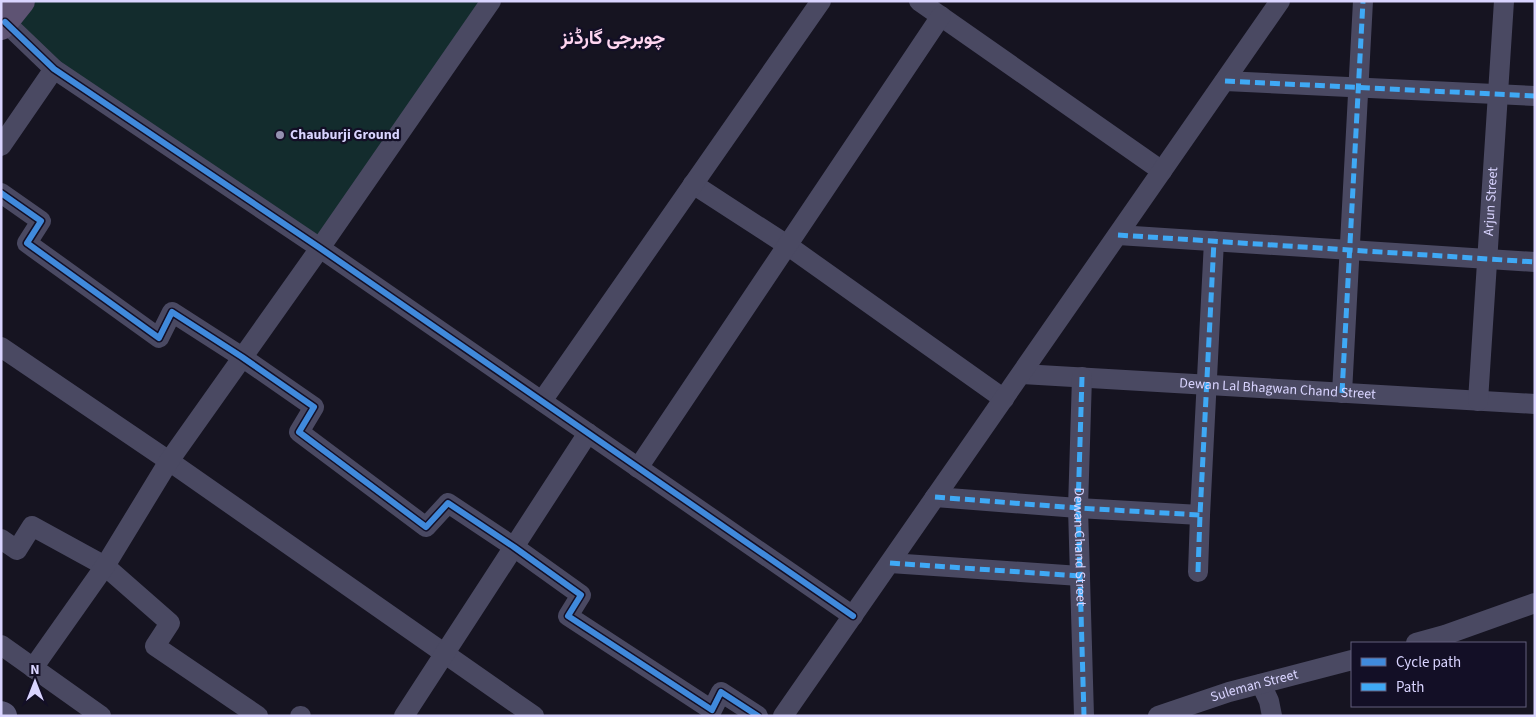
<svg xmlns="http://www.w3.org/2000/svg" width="1536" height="717" viewBox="0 0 1536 717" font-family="'Source Sans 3',Vazirmatn,sans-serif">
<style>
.green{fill:#132c2d}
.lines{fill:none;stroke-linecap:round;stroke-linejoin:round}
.street{stroke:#4a4962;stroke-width:20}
.secondary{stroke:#575674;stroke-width:28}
.primary{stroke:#5e5373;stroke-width:28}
.quiet{stroke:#3fa9f5;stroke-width:5;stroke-dasharray:10 5;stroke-linecap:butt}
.cycleway-casing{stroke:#130f26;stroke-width:9}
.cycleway{stroke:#408adc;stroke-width:6}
.poi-dot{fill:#9591b1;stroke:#130f26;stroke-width:2}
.labels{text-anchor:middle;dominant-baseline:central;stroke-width:4.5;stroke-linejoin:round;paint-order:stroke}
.poi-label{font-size:14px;font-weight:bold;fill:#d9d4ff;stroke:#130f26;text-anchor:start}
.street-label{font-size:14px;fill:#d9d4ff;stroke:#130f26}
.district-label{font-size:19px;font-weight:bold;fill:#ffd6f0;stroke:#130f26}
</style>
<rect width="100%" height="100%" fill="#161421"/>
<!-- green -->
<polygon class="green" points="20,1 491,1 320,248 5,22"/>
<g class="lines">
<!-- street -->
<g class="street">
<polyline points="919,1 1162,171"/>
<polyline points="5,22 54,69 320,248 853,616"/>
<polyline points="1225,81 1535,96"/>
<polyline points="1,146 54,69"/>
<polyline points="693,184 787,245 1004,399"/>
<polyline points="1,193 41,221 27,243 159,338 172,312 242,357 314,407 299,432 426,527 448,503 514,547 581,595 568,616 712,710 721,692 758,716"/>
<polyline points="1118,235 1535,262"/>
<polyline points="1,347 169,461 534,716"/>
<path id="s1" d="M 1022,374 L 1535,404"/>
<polyline points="1082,377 1078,508 1084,716"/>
<polyline points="1342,393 1363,1"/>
<polyline points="542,401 821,1"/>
<path id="s2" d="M 1478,401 L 1504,1"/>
<polyline points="638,468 941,16"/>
<polyline points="935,497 1078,508 1200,515"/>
<polyline points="1,539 17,550 32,526 105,566 170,623 155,646 258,716"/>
<polyline points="890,563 1080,576"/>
<polyline points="1198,572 1200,515 1214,241"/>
<polyline points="1416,643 1445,635 1535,603"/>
<polyline points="1,645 101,716"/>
<polyline points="33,668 105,566 169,461 320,248 491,1"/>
<polyline points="1261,684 1269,701 1272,716"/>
<polyline points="300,716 301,716"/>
<polyline points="404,716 588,433"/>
<polyline points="783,716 1280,1"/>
<path id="s3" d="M 1158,716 L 1229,692 L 1352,660"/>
</g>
<!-- secondary -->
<polyline class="secondary" points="1,715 3,716"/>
<!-- primary -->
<polyline class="primary" points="1,26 21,1"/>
<!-- quiet -->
<g class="quiet">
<polyline points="1225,81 1535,96"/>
<polyline points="1118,235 1535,262"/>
<path id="s4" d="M 1082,377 L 1078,508 L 1084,716"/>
<polyline points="1342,393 1363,1"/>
<polyline points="935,497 1078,508 1200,515"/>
<polyline points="890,563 1080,576"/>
<polyline points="1198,572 1200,515 1214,241"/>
</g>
<defs>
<g id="cycleway">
<polyline points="5,22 54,69 320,248 853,616"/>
<polyline points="1,193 41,221 27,243 159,338 172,312 242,357 314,407 299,432 426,527 448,503 514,547 581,595 568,616 712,710 721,692 758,716"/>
</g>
</defs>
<!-- cycleway casing -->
<use href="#cycleway" class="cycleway-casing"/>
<!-- cycleway -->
<use href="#cycleway" class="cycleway"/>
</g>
<!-- markers -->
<circle class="poi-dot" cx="280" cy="135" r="5"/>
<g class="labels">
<!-- poi labels -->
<g class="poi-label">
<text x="290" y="135">Chauburji Ground</text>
</g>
<!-- street labels -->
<g class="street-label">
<text stroke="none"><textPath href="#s2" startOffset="200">Arjun Street</textPath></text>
<text stroke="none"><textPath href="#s1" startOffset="256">Dewan Lal Bhagwan Chand Street</textPath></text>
<text stroke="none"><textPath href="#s4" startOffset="170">Dewan Chand Street</textPath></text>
<text stroke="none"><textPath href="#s3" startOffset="101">Suleman Street</textPath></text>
</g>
<!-- district labels -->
<g class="district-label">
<text x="613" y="38">چوبرجی گارڈنز</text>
</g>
</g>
<!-- border -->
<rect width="1536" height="717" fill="none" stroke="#d9d4ff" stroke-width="5"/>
<!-- legend -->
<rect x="1351" y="642" width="175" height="65" fill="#130f26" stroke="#625e7d"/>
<rect x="1361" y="658" width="25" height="8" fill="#408adc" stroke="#625e7d"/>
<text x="1396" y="667" font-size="15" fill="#d9d4ff">Cycle path</text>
<rect x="1361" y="683" width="25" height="8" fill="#3fa9f5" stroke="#625e7d"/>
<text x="1396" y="692" font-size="15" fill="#d9d4ff">Path</text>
<!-- north arrow -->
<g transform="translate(35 682)" stroke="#130f26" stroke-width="4" paint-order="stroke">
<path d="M0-4L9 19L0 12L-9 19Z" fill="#d9d4ff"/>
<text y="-8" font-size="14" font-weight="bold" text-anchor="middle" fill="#d9d4ff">N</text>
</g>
</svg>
